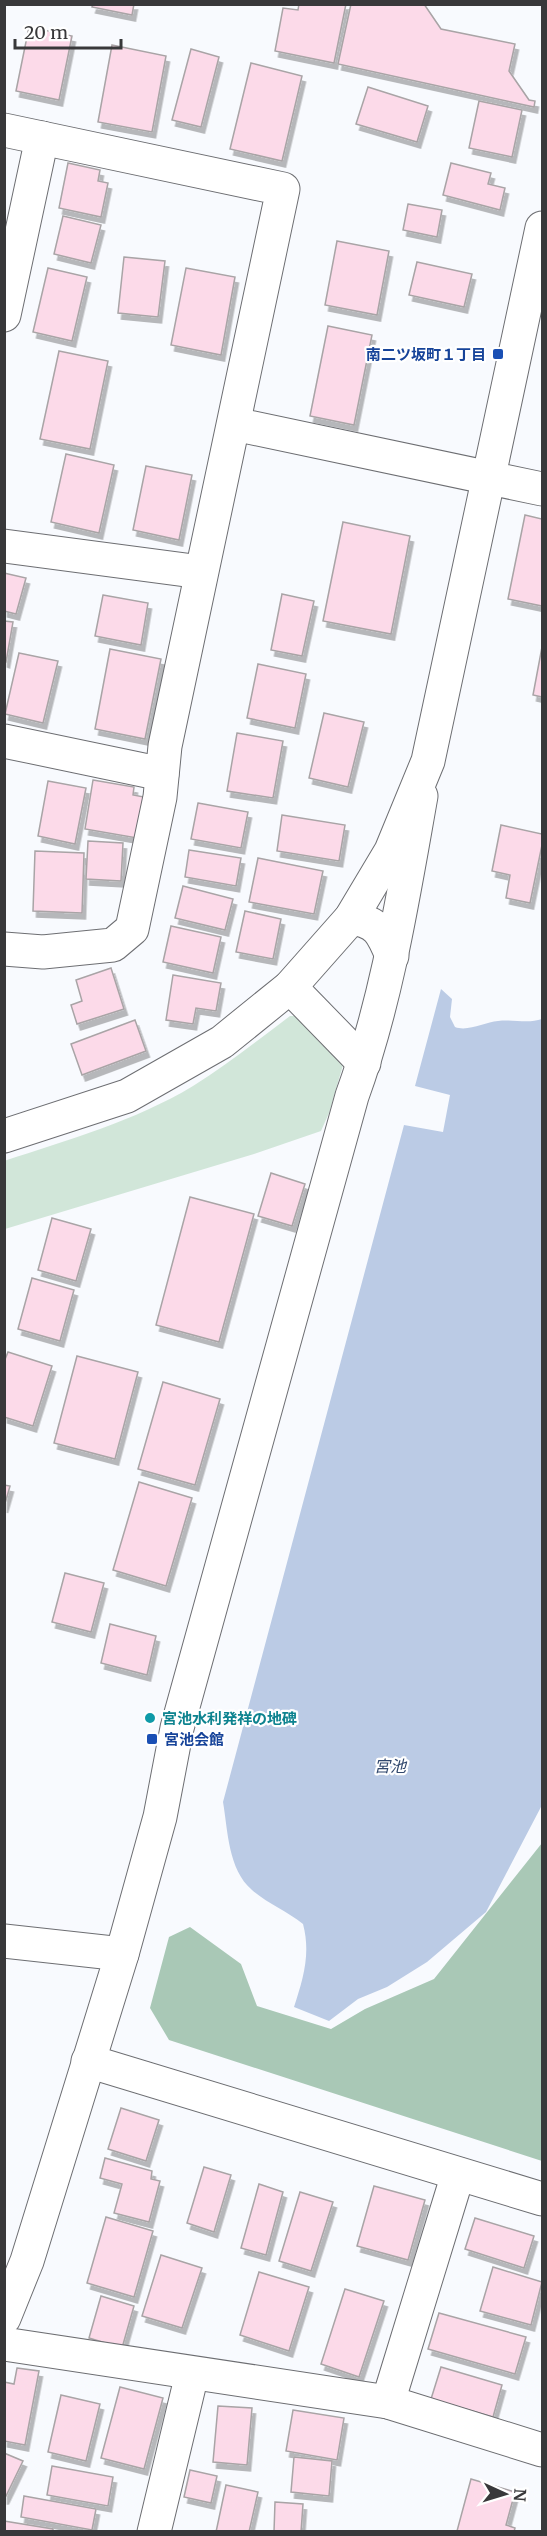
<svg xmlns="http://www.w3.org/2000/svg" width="547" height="2536" viewBox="0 0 547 2536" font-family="Merriweather,'Noto Sans JP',serif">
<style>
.green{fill:#d1e6d9}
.forest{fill:#a9c8b6}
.water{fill:#bbcbe5}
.building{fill:#fcdae9;stroke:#a9a4a6;stroke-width:1.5;filter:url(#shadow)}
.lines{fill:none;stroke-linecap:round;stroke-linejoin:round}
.street-casing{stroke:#6d6e72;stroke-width:35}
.secondary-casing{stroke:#6d6e72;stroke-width:35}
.street{stroke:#fff;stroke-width:33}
.secondary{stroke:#fff;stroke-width:33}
.transit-dot{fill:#1a4fb4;stroke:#fff;stroke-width:2}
.culture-dot{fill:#0f9aa8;stroke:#fff;stroke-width:2}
.labels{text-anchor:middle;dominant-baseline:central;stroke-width:4.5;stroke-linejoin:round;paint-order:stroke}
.transit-label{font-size:15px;font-weight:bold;fill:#164399;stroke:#fff;text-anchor:end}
.culture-label{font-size:15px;font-weight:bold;fill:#0d838f;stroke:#fff;text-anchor:start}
.water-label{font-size:16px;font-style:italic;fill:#30476d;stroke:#fff}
</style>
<defs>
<filter id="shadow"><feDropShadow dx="3.5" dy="6" stdDeviation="0" flood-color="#0004"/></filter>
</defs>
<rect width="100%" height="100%" fill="#f8fafe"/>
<!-- green -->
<path class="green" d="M 290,1016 L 301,1016 L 336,1052 L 343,1065 L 329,1113 L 321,1131 L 254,1154 L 5,1229 L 4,1161 C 68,1140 135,1121 193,1086 C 227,1065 258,1040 290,1016 Z"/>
<!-- forest -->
<polygon class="forest" points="542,1843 542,2161 169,2040 150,2008 169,1937 190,1927 241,1964 257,2006 331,2029 365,2009 434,1979"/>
<!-- water -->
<path class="water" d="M 441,989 L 452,999 L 450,1017 L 455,1027 C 468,1032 485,1022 498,1021 C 513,1019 528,1024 542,1019 L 542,1805 L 486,1912 L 427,1962 L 387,1987 L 358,1999 L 329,2021 L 294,2007 C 303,1979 311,1954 303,1924 C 287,1911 267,1903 252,1890 C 228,1869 228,1831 223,1802 L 404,1125 L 443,1132 L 450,1095 L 415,1086 Z"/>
<!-- building -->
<g class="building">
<polygon points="93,4 134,4 132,15 92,7"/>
<polygon points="299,4 346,4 334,63 275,51 283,8 298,10"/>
<polygon points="351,4 424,4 441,29 515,44 509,71 529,100 535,101 534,107 338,64"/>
<polygon points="29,27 72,36 59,100 16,91"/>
<polygon points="112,45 166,56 152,132 98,122"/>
<polygon points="191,49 219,57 201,127 172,120"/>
<polygon points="251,63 302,76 282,161 230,149"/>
<polygon points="368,87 428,106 417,142 356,124"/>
<polygon points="479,101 522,110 512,157 469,148"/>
<polygon points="68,163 100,170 98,181 108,183 101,217 59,208"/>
<polygon points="451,163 491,173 488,184 505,188 500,210 443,195"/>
<polygon points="408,204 442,210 437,237 403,230"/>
<polygon points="63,216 101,225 91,263 54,254"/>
<polygon points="337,241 389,251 377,315 325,305"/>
<polygon points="124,257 165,261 158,317 118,313"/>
<polygon points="417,262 472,274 464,307 409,295"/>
<polygon points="48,268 87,277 72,341 33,332"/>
<polygon points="186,268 235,277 221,355 171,345"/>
<polygon points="328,326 372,335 354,425 310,416"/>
<polygon points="59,351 108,361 90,449 40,439"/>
<polygon points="66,454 114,465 99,533 51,522"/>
<polygon points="146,466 192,475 179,540 133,530"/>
<polygon points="525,515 542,519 542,606 508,599"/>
<polygon points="343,522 410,536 391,634 323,621"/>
<polygon points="4,573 26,578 16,614 4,611"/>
<polygon points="282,594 314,601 302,656 271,650"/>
<polygon points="103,595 148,603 141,645 95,636"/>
<polygon points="4,621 13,622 6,662 4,661"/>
<polygon points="542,647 542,697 533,695"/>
<polygon points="110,649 161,659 145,739 95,729"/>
<polygon points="19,653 58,661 43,723 5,714"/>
<polygon points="258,664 306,674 295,728 247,718"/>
<polygon points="324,713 364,722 348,787 309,778"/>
<polygon points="237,733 283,741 273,798 227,791"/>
<polygon points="93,780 134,787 133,795 144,797 137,838 85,829"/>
<polygon points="48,781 86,788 75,844 38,836"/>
<polygon points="198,803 248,812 241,848 191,839"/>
<polygon points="282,815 345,825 339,861 277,851"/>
<polygon points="501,825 542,834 542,845 530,903 506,898 510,875 492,871"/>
<polygon points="88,841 123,843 121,881 86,879"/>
<polygon points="189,850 241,858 236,886 185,877"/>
<polygon points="35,851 84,853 82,913 33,911"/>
<polygon points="258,858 323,871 314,914 249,902"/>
<polygon points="183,886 233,899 225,930 175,918"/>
<polygon points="245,911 281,919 273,959 236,952"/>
<polygon points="171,926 221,937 213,973 163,962"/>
<polygon points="111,968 124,1009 77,1024 71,1005 82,1001 76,980"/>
<polygon points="173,975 221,983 216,1011 196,1008 193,1024 166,1020"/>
<polygon points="135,1020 146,1051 82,1075 71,1044"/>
<polygon points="271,1173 305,1184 292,1226 258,1216"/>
<polygon points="190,1197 254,1214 219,1342 156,1325"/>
<polygon points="52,1218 91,1229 76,1281 38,1270"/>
<polygon points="32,1278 74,1290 60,1341 18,1329"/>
<polygon points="8,1352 52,1366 33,1426 4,1417 4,1362"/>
<polygon points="77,1356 138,1372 115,1459 54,1443"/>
<polygon points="163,1382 220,1399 195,1485 138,1469"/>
<polygon points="139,1482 192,1498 166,1586 113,1570"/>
<polygon points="4,1485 10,1486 4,1507"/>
<polygon points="65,1573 104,1583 91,1632 52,1622"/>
<polygon points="110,1624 156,1636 147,1675 101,1663"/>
<polygon points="121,2108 159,2120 146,2161 108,2149"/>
<polygon points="105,2158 152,2171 151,2179 160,2181 149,2222 114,2213 122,2184 100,2178"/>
<polygon points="204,2167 231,2175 214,2232 187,2223"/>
<polygon points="259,2184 283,2192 266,2255 241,2248"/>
<polygon points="374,2186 425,2200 408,2260 357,2246"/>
<polygon points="300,2192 333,2202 311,2271 279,2261"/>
<polygon points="106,2217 153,2231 134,2297 87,2283"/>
<polygon points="475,2218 534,2236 524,2268 465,2249"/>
<polygon points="161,2255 202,2268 182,2328 142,2316"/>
<polygon points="493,2267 542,2282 531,2325 480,2311"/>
<polygon points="259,2272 309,2287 289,2351 240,2335"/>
<polygon points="345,2289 384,2301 359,2377 321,2364"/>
<polygon points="101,2296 134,2306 122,2348 89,2338"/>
<polygon points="439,2313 526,2337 515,2374 428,2349"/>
<polygon points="441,2367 502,2385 493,2417 431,2399"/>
<polygon points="17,2368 39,2371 25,2445 4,2441 4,2382 14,2384"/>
<polygon points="120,2387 163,2398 144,2469 101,2458"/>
<polygon points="61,2395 100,2404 86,2461 48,2452"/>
<polygon points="218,2406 252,2408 247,2465 213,2462"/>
<polygon points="293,2410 344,2418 337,2460 286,2451"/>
<polygon points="4,2453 23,2461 5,2498 4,2498"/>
<polygon points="294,2457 332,2461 329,2496 291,2492"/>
<polygon points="52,2466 113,2477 108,2506 47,2495"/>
<polygon points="190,2470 217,2476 211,2503 184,2497"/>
<polygon points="471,2479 515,2492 506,2525 515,2528 514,2532 457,2531"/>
<polygon points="226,2485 258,2492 249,2532 216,2532"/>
<polygon points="24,2496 96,2509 92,2530 21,2517"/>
<polygon points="275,2502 303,2504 301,2532 274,2532"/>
<polygon points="4,2521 53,2529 53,2532 4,2532"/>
</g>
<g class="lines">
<defs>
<g id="street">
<polyline points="4,130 283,189 165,746 160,797 132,929 113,945 43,952 4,949"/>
<polyline points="4,315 42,138"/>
<polyline points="234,424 542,489"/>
<polyline points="4,546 201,572"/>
<polyline points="4,741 162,774"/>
<path d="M 351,918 C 378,922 382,932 392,956"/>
<polyline points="290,987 364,1063"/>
<polyline points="4,1941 122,1954"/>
<polyline points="88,2061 542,2199"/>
<path d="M 4,2318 L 27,2261 L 122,1954 L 160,1817 L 177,1728 L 352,1096 C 387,1000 403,897 421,796"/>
<polyline points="4,2344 388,2402 542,2450"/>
<polyline points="388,2402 458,2174"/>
<polyline points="154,2532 192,2374"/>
</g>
<polyline id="secondary" points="4,1136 127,1096 222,1042 290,987 351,918 391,851 428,761 542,228"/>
</defs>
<!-- street casing -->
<use href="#street" class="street-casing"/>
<!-- secondary casing -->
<use href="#secondary" class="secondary-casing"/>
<!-- street -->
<use href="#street" class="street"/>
<!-- secondary -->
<use href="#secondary" class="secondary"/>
</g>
<!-- markers -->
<g class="transit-dot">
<rect x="492" y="348" width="12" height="12" rx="3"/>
<rect x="146" y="1733" width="12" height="12" rx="3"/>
</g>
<circle class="culture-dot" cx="150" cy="1718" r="6"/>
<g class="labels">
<!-- transit labels -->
<g class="transit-label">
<text x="486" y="354">南二ツ坂町１丁目</text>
<text x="164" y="1739" text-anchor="start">宮池会館</text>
</g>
<!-- culture labels -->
<g class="culture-label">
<text x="162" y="1718">宮池水利発祥の地碑</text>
</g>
<!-- water labels -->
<g class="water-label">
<text x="390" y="1766">宮池</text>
</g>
</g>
<!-- border -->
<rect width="547" height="2536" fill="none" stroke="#38383a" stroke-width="12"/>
<!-- north arrow -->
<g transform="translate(505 2494) rotate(94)" stroke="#ffffff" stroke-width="4.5" paint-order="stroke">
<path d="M0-4.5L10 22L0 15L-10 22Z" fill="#38383a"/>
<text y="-9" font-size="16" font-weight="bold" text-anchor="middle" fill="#38383a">N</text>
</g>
<!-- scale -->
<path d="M15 39v9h106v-9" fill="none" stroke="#38383a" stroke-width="3"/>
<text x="24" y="39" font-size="18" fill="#38383a" stroke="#ffffff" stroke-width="4.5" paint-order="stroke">20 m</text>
</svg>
